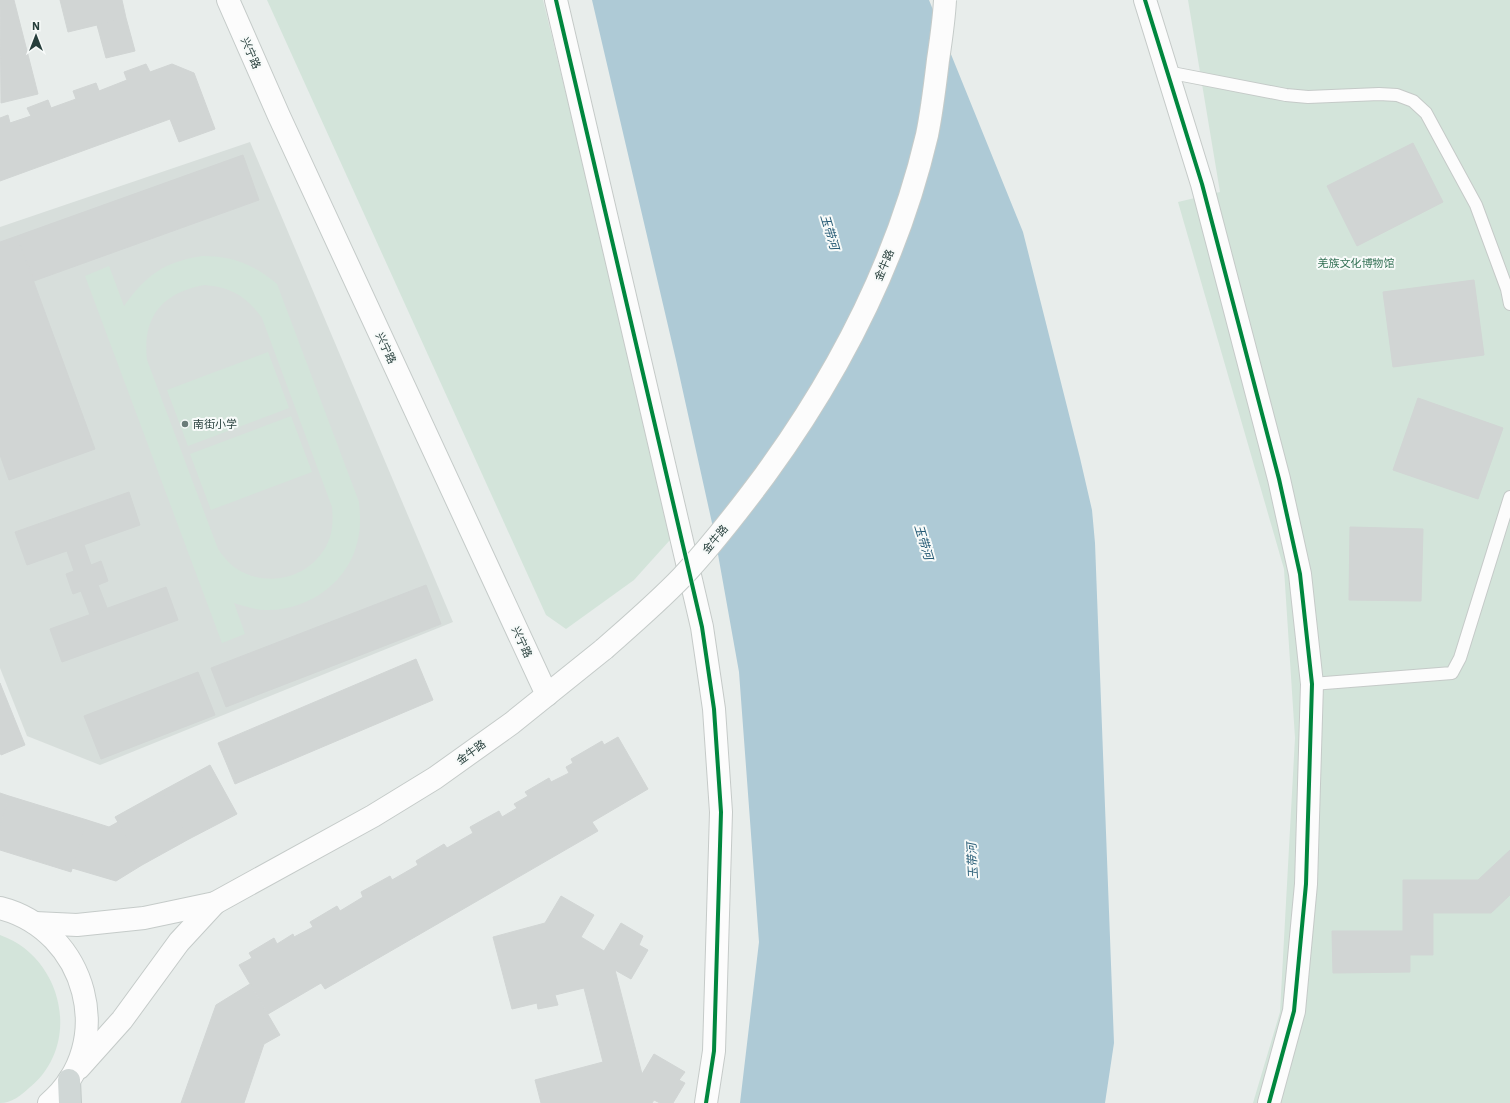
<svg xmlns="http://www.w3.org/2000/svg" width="1510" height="1103" viewBox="0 0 1510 1103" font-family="'IBM Plex Sans','Noto Sans SC',sans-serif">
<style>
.built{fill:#d7dedb}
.green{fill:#d3e4da;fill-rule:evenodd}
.water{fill:#aecad6}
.building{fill:#d1d5d4;stroke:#d1d5d4}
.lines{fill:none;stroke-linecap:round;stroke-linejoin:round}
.lane-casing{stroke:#c5cac8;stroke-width:14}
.street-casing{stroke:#c5cac8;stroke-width:24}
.secondary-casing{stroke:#c5cbc9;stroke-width:24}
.primary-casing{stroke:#c4cbc9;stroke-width:24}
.lane{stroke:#fcfcfc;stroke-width:12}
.street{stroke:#fcfcfc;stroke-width:22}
.secondary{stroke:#fcfcfc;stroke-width:22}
.primary{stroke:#d0d7d6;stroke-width:22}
.secondary-bridge-casing{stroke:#c5cbc9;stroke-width:24;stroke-linecap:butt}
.secondary-bridge{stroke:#fcfcfc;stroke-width:22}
.cycleway-casing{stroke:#f7faf9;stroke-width:6}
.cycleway{stroke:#00873e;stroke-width:4}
.poi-dot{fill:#6b7c79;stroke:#f7faf9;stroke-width:1.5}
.labels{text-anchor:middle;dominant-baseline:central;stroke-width:4;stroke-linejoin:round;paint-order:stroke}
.street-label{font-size:11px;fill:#273f3c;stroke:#f7faf9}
.park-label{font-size:11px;fill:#357256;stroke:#f7faf9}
.poi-label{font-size:11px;fill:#273f3c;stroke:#f7faf9;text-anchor:start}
.water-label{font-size:12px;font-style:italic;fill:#265b75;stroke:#f7faf9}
</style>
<rect width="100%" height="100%" fill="#e8edeb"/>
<!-- built -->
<polygon class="built" points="250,142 453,622 100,765 27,736 0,668 0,227"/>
<!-- green -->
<g class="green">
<polygon points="267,0 543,0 601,237 670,540 634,580 566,629 546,615"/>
<polygon points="1188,0 1510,0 1510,1103 1253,1103 1280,1012 1295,738 1284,569 1178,202 1220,192"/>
<path d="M 202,256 C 233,256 253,264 277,284 L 359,502 C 360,515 361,526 358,539 C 350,581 309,611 266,610 C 255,610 244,606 234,603 L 245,634 L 222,643 L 85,276 L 109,266 L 124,306 C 146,275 164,262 202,256 ZM 204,285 C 231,287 246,296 262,318 L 332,507 C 333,517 333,527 330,537 C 317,576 270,590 237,569 C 229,564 223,556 218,549 L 147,360 C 142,317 162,293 204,285 Z"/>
<polygon points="268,352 289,408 188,446 167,390"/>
<polygon points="291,416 312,472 211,510 190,454"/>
<path d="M 0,935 C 63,957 83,1045 29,1088 C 20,1096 12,1103 0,1103 Z"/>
</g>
<!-- water -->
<polygon class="water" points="592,0 929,0 1023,232 1080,458 1092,510 1095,543 1114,1043 1105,1103 740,1103 759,942 739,672 714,532 676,360"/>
<!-- building -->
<g class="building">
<polygon points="0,0 14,0 38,94 1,103"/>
<polygon points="60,0 122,0 126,18 68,32"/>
<polygon points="126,18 135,51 106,58 97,25"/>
<polygon points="146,64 150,72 172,64 194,73 215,129 179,142 170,119 0,181 0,118 8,115 10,123 31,116 27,108 48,100 51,108 76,99 73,91 96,83 99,91 127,80 124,72"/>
<polygon points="1413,143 1443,202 1357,246 1327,186"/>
<polygon points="243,155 259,200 34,281 17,236"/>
<polygon points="17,236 95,449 9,480 0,455 0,242"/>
<polygon points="1474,280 1484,355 1393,367 1383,292"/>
<polygon points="1418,398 1503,428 1478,499 1393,470"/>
<polygon points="129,492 140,525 27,565 15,532"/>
<polygon points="1350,527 1423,529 1421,601 1349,600"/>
<polygon points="84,545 91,565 101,561 108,581 98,585 107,608 90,615 81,591 73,594 66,574 74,571 67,551"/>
<polygon points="426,585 441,624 226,707 211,668"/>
<polygon points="166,587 178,620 62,662 50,629"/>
<polygon points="416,659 433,700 235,784 218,743"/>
<polygon points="198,672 215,715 101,759 84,716"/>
<polygon points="0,683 25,745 1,755 0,752"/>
<polygon points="618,737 648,789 592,822 598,831 325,989 321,983 268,1014 239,965 252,958 249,953 274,938 277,944 293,934 294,937 313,927 310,922 337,906 340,911 363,897 361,892 390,876 392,880 418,865 416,861 444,844 447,848 473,833 470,827 499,811 502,817 517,808 514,804 528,796 525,792 549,778 551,782 569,773 566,767 573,763 571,759 602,741 604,745"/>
<polygon points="210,765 237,814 189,839 162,791"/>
<polygon points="162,791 189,839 142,865 115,817"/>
<polygon points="0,793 9,796 0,827"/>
<polygon points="9,796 87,820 71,872 0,850 0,827"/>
<polygon points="87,820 109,827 118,822 142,865 116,881 72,868"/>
<polygon points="1510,850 1510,895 1491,913 1433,913 1433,880 1478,880"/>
<polygon points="1403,880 1433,880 1433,955 1410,955 1410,931 1403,931"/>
<polygon points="561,896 594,915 581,937 604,951 621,923 643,936 639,945 648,950 631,979 615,970 642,1074 654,1054 685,1072 679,1080 685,1083 673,1103 660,1103 654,1100 652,1103 541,1103 535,1080 603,1062 584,988 555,995 558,1005 538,1009 537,1003 512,1009 493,937 545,923"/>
<polygon points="1332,931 1410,931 1410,972 1333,973"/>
<polygon points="250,984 280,1035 264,1044 244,1103 181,1103 216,1005"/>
</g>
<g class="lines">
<defs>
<g id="lane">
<polyline points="1167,72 1286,95 1308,97 1379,94 1397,95 1413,101 1426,113 1476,205 1507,289 1510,304"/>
<polyline points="1312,684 1452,673 1460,658 1510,497"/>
</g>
<g id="street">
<polyline points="556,0 702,627 714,709 721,812 714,1051 706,1103"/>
<polyline points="1145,0 1202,184 1279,479 1300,574 1312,684 1306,884 1294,1011 1269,1103"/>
</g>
<g id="secondary">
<polyline points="228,0 279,116 547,695"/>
<path d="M 0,908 C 87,930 118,1044 49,1103"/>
<polyline points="35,923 77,925 144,918 215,903 373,816 435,778 512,723 604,649"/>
<polyline points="79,1068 122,1020 179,942 215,903"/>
</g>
<polyline id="primary" points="69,1080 70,1103"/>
</defs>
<!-- lane casing -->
<use href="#lane" class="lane-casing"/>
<!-- street casing -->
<use href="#street" class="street-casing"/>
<!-- secondary casing -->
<use href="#secondary" class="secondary-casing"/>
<!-- primary casing -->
<use href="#primary" class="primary-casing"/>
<!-- lane -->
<use href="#lane" class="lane"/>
<!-- street -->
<use href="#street" class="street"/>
<!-- secondary -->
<use href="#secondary" class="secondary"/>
<!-- primary -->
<use href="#primary" class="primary"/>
<defs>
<path id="secondary-bridge" d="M 604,649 C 630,626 657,603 682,577 C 712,545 739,510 765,475 C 840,372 898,259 927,135 C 932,111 935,85 938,60 C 941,40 944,20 945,0"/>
</defs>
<!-- secondary-bridge casing -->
<use href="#secondary-bridge" class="secondary-bridge-casing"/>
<!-- secondary-bridge -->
<use href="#secondary-bridge" class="secondary-bridge"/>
<defs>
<g id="cycleway">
<polyline points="556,0 702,627 714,709 721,812 714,1051 706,1103"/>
<polyline points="1145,0 1202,184 1279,479 1300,574 1312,684 1306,884 1294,1011 1269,1103"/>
</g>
</defs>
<!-- cycleway casing -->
<use href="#cycleway" class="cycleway-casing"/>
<!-- cycleway -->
<use href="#cycleway" class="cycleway"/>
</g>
<!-- markers -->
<circle class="poi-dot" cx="185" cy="424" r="4"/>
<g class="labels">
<!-- street labels -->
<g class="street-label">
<text transform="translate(251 53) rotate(66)">兴宁路</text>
<text transform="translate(884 265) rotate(-67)">金牛路</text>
<text transform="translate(386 348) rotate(65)">兴宁路</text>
<text transform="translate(715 539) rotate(-50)">金牛路</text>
<text transform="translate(522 642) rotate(65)">兴宁路</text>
<text transform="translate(471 752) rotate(-36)">金牛路</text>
</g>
<!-- park labels -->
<g class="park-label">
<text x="1356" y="263">羌族文化博物馆</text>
</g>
<!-- poi labels -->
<g class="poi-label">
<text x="193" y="424">南街小学</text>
</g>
<!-- water labels -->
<g class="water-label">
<text transform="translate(830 232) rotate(73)">玉带河</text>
<text transform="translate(924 542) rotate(73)">玉带河</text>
<text transform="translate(972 861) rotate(-93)">玉带河</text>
</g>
</g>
<!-- north arrow -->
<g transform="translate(36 36)" stroke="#f7faf9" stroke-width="3" paint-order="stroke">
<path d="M0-3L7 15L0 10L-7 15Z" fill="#273f3c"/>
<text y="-6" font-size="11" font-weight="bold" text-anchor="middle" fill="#273f3c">N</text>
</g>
</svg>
